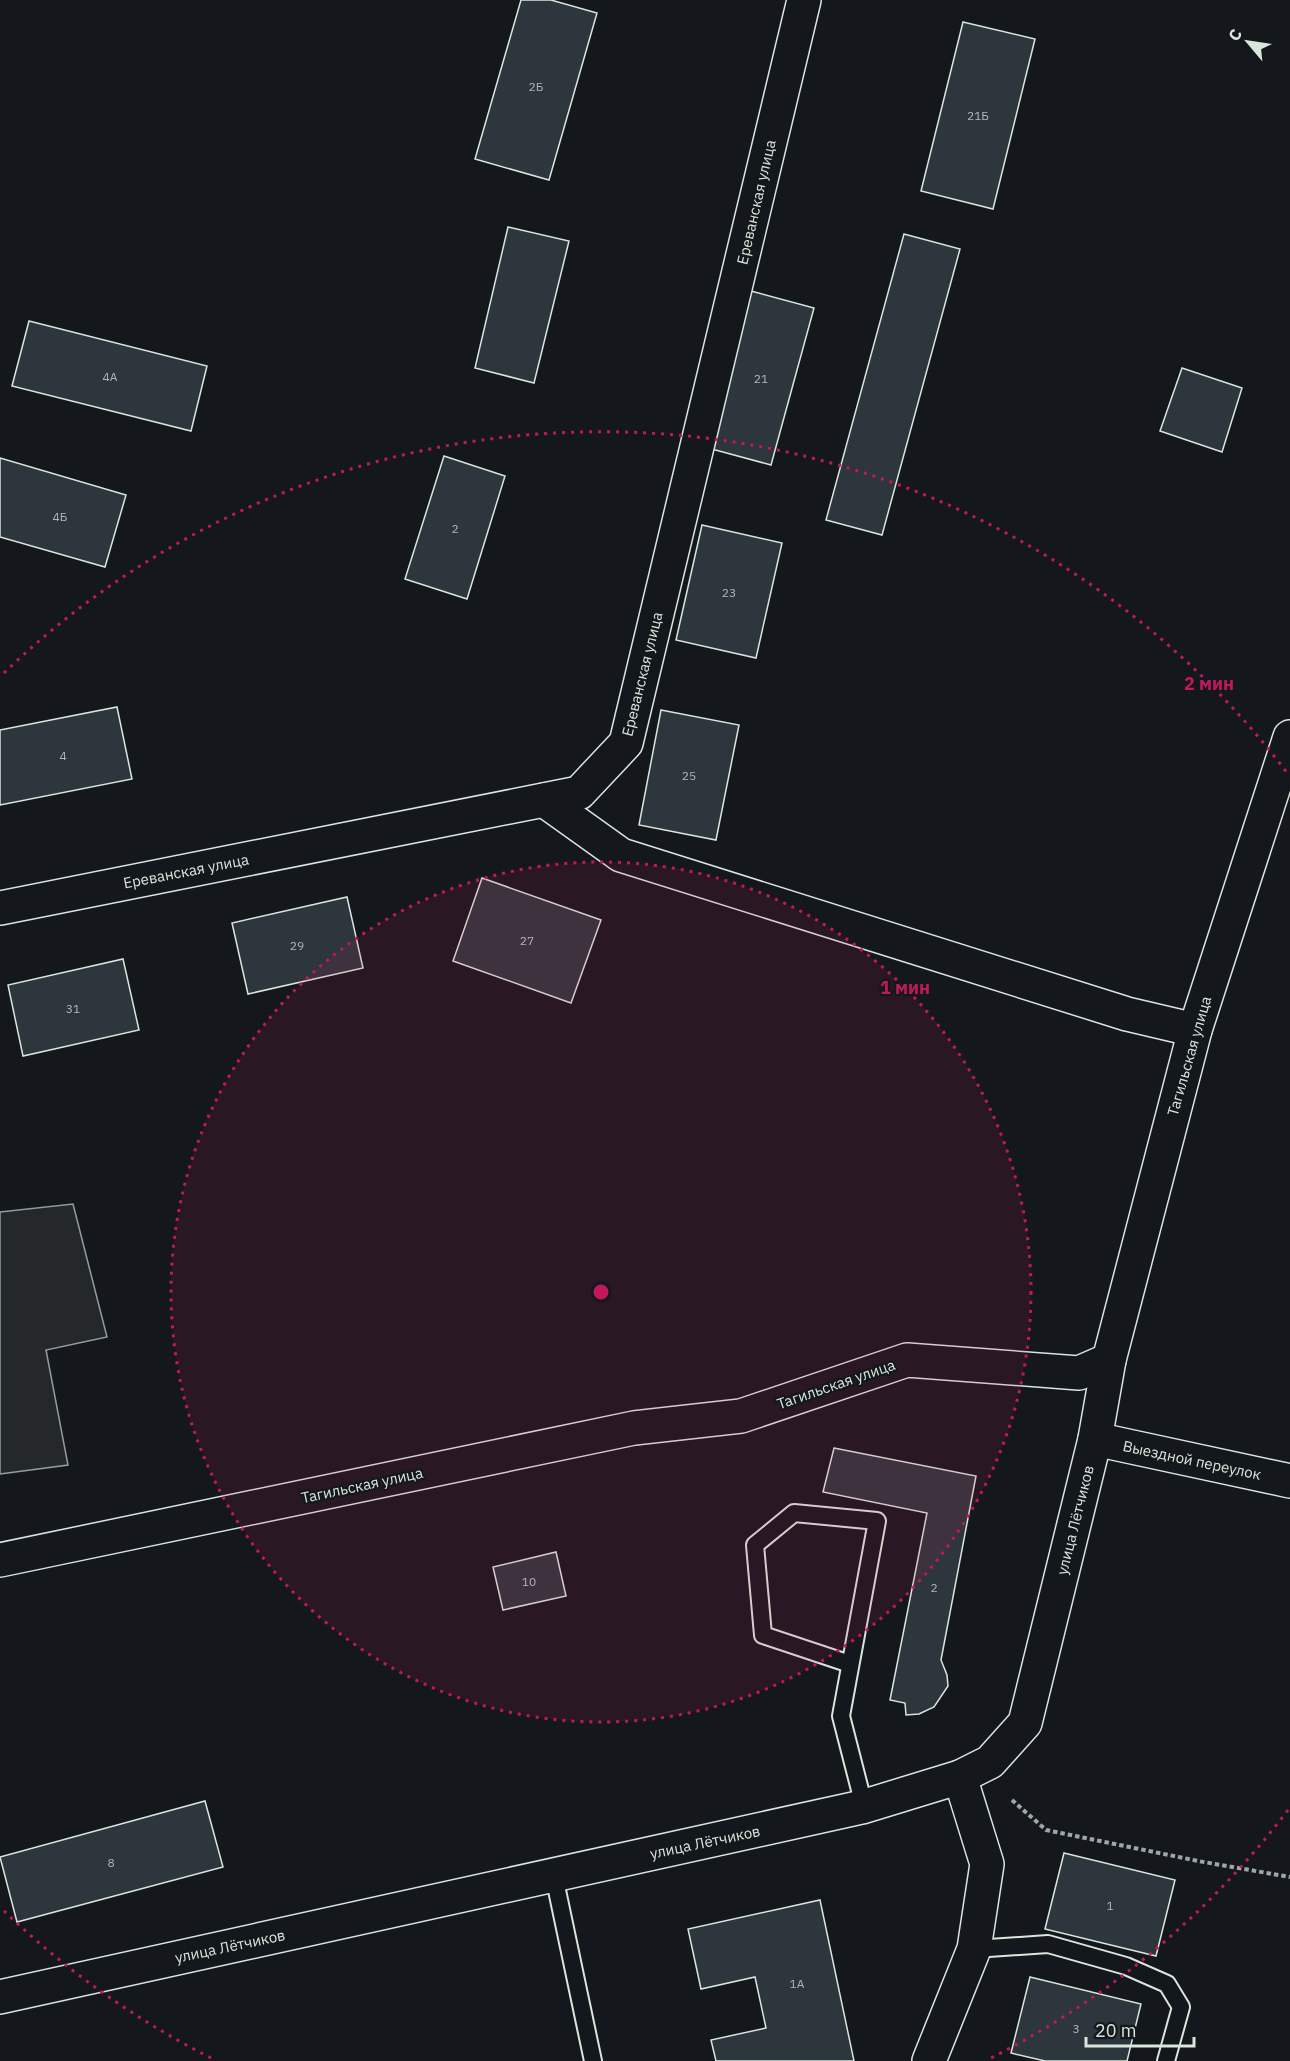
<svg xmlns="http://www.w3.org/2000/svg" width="1290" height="2061" viewBox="0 0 1290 2061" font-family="'IBM Plex Sans',sans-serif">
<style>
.parking{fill:#24282b;stroke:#939e99;stroke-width:1.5}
.building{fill:#2c363c;stroke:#d8e6dc;stroke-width:1.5}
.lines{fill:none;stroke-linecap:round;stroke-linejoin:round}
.lane-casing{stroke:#d8e6dc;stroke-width:20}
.street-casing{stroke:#d8e6dc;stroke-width:36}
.path{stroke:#9da8a2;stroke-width:4;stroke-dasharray:4.5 3;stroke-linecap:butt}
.lane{stroke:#14181c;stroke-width:16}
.street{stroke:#14181c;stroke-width:33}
.ring{fill:none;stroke:#c2185b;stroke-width:3;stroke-dasharray:3 6}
.labels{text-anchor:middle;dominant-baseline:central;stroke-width:4.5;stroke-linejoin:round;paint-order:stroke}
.number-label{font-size:12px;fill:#adbab4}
.street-label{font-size:15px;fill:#d8e6dc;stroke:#14181c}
.centre{fill:#c2185b;stroke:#14181c;stroke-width:3}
.ring-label{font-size:18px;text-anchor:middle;font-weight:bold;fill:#c2185b;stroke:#14181c;stroke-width:4.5;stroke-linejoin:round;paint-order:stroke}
</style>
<rect width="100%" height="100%" fill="#14181c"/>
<!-- parking -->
<polygon class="parking" points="73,1204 107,1337 46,1350 68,1465 0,1474 0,1212"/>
<!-- building -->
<g class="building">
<polygon points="521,0 551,0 597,13 549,180 475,159"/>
<polygon points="963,22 1035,39 993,209 921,191"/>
<polygon points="508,227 569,241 534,383 475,368"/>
<polygon points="904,234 960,249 882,535 826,520"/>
<polygon points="751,291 814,308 771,465 708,448"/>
<polygon points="29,321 207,366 191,431 12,386"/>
<polygon points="1182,368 1242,388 1222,452 1160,431"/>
<polygon points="444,456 505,476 467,599 405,579"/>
<polygon points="0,458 126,495 105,567 0,537"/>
<polygon points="702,525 782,543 756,658 676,640"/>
<polygon points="117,707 132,779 0,805 0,730"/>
<polygon points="661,710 739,725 716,840 639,825"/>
<polygon points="482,878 601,920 571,1003 453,961"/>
<polygon points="347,897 363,968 248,994 232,923"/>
<polygon points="123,959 139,1030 23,1056 8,985"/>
<polygon points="834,1448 976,1476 941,1660 947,1675 948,1686 934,1707 919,1714 906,1715 905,1703 890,1700 927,1513 823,1492"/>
<polygon points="556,1552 566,1596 503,1610 493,1567"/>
<polygon points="205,1801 223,1867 17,1922 0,1857"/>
<polygon points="1064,1853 1175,1880 1156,1956 1045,1929"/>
<polygon points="820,1900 854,2061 716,2061 711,2040 766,2028 755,1977 701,1989 688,1929"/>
<polygon points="1030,1977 1141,2004 1127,2061 1045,2061 1011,2053"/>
</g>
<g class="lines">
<defs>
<g id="lane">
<polyline points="850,1664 763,1635 755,1545 794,1513 877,1521 841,1716 860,1790 862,1807"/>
<polyline points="554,1876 593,2061"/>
<polyline points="974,1949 1048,1944 1126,1966 1167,1984 1181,2007 1166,2061"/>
</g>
<g id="street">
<polyline points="544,800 621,855 1127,1014 1195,1030"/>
<polyline points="0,908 579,793 626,743 804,0"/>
<polyline points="1095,1439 1290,1481"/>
<polyline points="0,1560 634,1428 741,1416 907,1360 1079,1373 1109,1360 1195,1030 1290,737"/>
<polyline points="0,1997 862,1807 960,1777 990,1762 1025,1723 1095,1439 1109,1360"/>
<polyline points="929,2061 974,1949 987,1864 960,1777"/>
</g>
</defs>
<!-- lane casing -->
<use href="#lane" class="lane-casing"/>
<!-- street casing -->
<use href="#street" class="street-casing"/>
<!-- path -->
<polyline class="path" points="1012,1800 1046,1830 1198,1861 1290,1877"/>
<!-- lane -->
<use href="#lane" class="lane"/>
<!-- street -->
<use href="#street" class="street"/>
</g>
<!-- distance rings -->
<circle cx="601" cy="1292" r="430" fill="#c2185b" fill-opacity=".12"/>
<g class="ring">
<circle cx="601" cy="1292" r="430"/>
<path d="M1288 1810A860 860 0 0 1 991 2058M211 2058A860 860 0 0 1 4 1911M4 673A860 860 0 0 1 1288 774"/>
</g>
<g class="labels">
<!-- number labels -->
<g class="number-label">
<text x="536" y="86">2Б</text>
<text x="978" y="115">21Б</text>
<text x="110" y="376">4А</text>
<text x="761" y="378">21</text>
<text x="60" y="516">4Б</text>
<text x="455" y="528">2</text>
<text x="729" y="592">23</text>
<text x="63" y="755">4</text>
<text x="689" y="775">25</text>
<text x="527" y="940">27</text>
<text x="297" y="945">29</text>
<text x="73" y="1008">31</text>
<text x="529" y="1581">10</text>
<text x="934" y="1587">2</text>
<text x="111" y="1862">8</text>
<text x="1110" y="1905">1</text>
<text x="797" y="1983">1А</text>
<text x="1076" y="2028">3</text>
</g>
<!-- street labels -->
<g class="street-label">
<text transform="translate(756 202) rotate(-77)">Ереванская улица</text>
<text transform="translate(642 674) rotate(-76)">Ереванская улица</text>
<text transform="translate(186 871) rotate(-11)">Ереванская улица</text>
<text transform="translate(1189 1056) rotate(-74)">Тагильская улица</text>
<text transform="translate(836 1384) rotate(-19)">Тагильская улица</text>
<text transform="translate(1192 1460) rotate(12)">Выездной переулок</text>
<text transform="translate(362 1485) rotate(-12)">Тагильская улица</text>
<text transform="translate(1075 1520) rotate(-76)">улица Лётчиков</text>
<text transform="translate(705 1842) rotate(-12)">улица Лётчиков</text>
<text transform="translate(230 1946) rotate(-12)">улица Лётчиков</text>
</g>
</g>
<circle cx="601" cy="1292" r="9" class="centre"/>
<g class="ring-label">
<text x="1209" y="690">2 мин</text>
<text x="905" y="994">1 мин</text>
</g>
<!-- north arrow -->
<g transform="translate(1248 42) rotate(299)" stroke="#14181c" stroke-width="4.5" paint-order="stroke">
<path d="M0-4.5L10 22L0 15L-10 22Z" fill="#d8e6dc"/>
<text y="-9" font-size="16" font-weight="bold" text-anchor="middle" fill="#d8e6dc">С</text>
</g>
<!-- scale -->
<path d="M1086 2037v9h108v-9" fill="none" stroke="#d8e6dc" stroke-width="3"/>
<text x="1095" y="2037" font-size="18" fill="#d8e6dc" stroke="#14181c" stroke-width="4.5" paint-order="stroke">20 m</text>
</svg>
